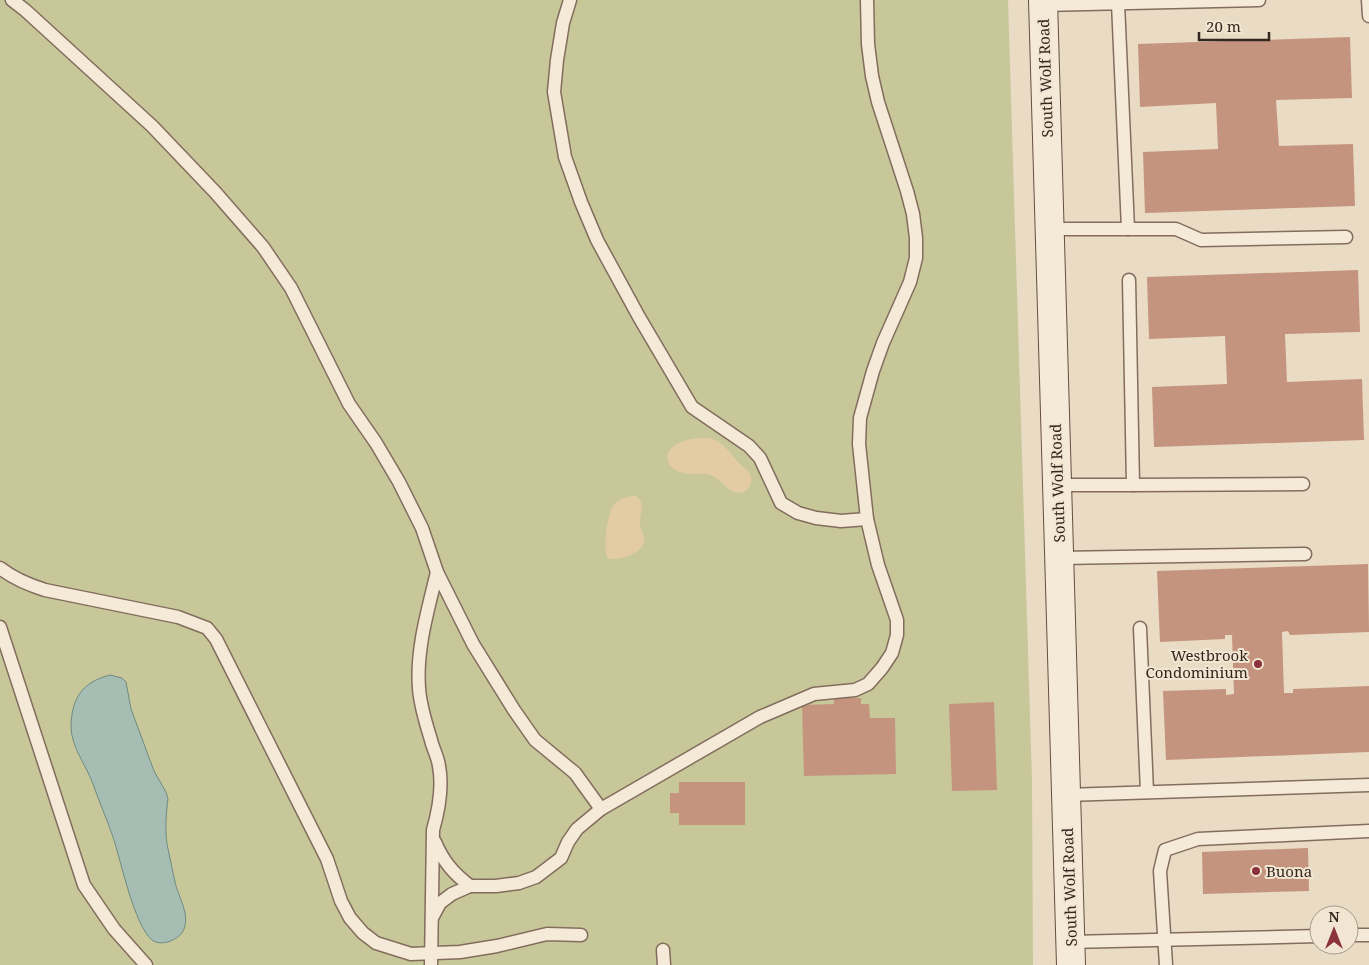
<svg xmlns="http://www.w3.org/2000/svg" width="1369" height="965" viewBox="0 0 1369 965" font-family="'Noto Serif',serif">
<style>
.green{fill:#c7c79a}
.sand{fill:#e3cba4}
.water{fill:#a6bdb4;stroke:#6e8b80}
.building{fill:#c4947e}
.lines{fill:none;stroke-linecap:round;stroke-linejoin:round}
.lane-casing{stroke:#836d5d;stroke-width:15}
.secondary-casing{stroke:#654e40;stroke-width:30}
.lane{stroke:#f5e9d7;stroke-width:12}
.secondary{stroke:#f5e9d7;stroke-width:28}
.poi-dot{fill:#8c323d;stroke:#f2e6d3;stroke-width:2}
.labels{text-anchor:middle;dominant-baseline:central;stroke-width:4;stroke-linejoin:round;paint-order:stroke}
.street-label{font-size:15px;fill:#34271f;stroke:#f2e6d3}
.poi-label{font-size:15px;fill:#34271f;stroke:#f2e6d3;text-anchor:end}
</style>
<rect width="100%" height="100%" fill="#eadbc5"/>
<!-- green -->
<polygon class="green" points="0,0 1008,0 1032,781 1033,965 0,965"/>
<!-- sand -->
<g class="sand">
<path d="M 709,438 C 725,442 730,454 741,465 C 745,468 749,471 751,476 C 753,484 747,493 739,493 C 727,492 721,478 710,475 C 704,472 698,475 691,474 C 678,473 664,468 668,452 C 678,439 694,438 709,438 Z"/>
<path d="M 636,496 C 646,503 640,511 640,521 C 639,527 644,533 644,539 C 646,552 620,560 610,559 L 607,557 C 603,546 607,514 614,505 C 619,498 628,496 636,496 Z"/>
</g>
<!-- water -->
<path class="water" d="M 110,675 L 122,678 L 126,682 L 131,709 L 154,771 L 166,792 L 168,799 C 166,813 165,830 167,844 C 170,857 172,869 175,882 C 178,896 190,914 184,929 C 180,940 161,947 152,940 C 134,925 121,861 113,837 C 107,819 99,802 93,784 C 86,765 72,748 71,728 C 71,699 82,682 110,675 Z"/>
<!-- building -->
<g class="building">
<polygon points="1350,37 1352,98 1276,100 1279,146 1353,144 1355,206 1145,213 1143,152 1218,149 1216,103 1140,107 1138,44"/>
<polygon points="1358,270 1360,332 1285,334 1287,382 1362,379 1364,440 1154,447 1152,387 1227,384 1225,336 1149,339 1147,277"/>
<polygon points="1368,564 1369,632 1290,635 1288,631 1282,632 1284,693 1293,693 1293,689 1369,686 1369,752 1166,760 1163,691 1226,689 1226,695 1234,694 1232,635 1225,635 1225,639 1160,642 1157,571"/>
<polygon points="834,698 861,698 861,704 869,704 870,718 895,718 896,774 804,776 802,705 834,704"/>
<polygon points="994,702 997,790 952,791 949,704"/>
<polygon points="679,782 745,782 745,825 679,825 679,813 670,813 670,793 679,793"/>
<polygon points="1308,848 1309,891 1203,894 1202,852"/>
</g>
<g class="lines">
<defs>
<g id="lane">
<polyline points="12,0 25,10 152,126 215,192 263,247 291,288 349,404 376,443 399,482 422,528 437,572 473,644 514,710 535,740 575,773 601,809"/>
<polyline points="570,0 563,23 557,60 554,92 565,157 581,202 597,240 639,317 692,407 749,446 760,458 781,503 798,513 816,518 841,521 867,519"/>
<polyline points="1368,0 1369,16"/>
<polyline points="1118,3 1128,229"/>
<polyline points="1043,5 1259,0"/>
<polyline points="1049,229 1176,229 1201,240 1346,237"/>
<polyline points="1129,280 1133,485 1303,484"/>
<polyline points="1057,485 1133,485"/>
<polyline points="1059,558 1305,554"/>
<path d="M 0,568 C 14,579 29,585 45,590 L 178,617 L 207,628 L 216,639 L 327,859 L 341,901 L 350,918 L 363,933 L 376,943 L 411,954 L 460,952 L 497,946 L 547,934 L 581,935"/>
<polyline points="0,627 84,885 114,929 146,965"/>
<polyline points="1140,628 1147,792"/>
<polyline points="1066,795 1369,785"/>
<path d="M 435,842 C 443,861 453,873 470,886"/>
<polyline points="432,918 440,903 452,894 470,886 496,886 519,883 536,877 561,858 568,842 577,829 601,809 760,717 814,694 855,690 868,684 882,668 892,653 897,635 897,620 878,565 867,519 859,444 860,418 873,371 883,343 910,282 916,258 916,238 913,214 907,191 878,102 872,76 868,44 867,0"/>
<polyline points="1349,935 1369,935"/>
<polyline points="1070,942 1319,936"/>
<polyline points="663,950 664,965"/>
<path d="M 431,965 L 433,830 C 439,809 443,787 439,766 C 438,757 433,749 431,740 C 426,724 420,705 419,688 C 416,649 428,610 437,572"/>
<polyline points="1166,965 1160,871 1165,850 1198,839 1369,831"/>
</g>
<polyline id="secondary" points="1043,0 1071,965"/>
</defs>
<!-- lane casing -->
<use href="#lane" class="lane-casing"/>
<!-- secondary casing -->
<use href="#secondary" class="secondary-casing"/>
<!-- lane -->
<use href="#lane" class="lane"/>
<!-- secondary -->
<use href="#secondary" class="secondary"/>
</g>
<!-- markers -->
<g class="poi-dot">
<circle cx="1258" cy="664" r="5"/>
<circle cx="1256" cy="871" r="5"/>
</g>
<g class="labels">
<!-- street labels -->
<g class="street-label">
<text transform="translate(1045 78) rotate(-92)">South Wolf Road</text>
<text transform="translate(1057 483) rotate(-92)">South Wolf Road</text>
<text transform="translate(1069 887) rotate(-92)">South Wolf Road</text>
</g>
<!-- poi labels -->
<g class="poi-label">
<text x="1248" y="655">Westbrook<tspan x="1248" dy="17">Condominium</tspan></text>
<text x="1266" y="871" text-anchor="start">Buona</text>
</g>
</g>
<!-- north arrow -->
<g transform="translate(1334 930)"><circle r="24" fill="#f2e6d3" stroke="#a69a8b"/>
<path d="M0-4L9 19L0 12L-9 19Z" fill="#8c323d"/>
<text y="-8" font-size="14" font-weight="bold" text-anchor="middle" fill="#34271f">N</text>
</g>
<!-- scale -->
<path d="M1199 32v8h70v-8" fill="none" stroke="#34271f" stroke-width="2.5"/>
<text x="1206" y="32" font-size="15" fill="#34271f" stroke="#f2e6d3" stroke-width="4" paint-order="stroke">20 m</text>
</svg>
